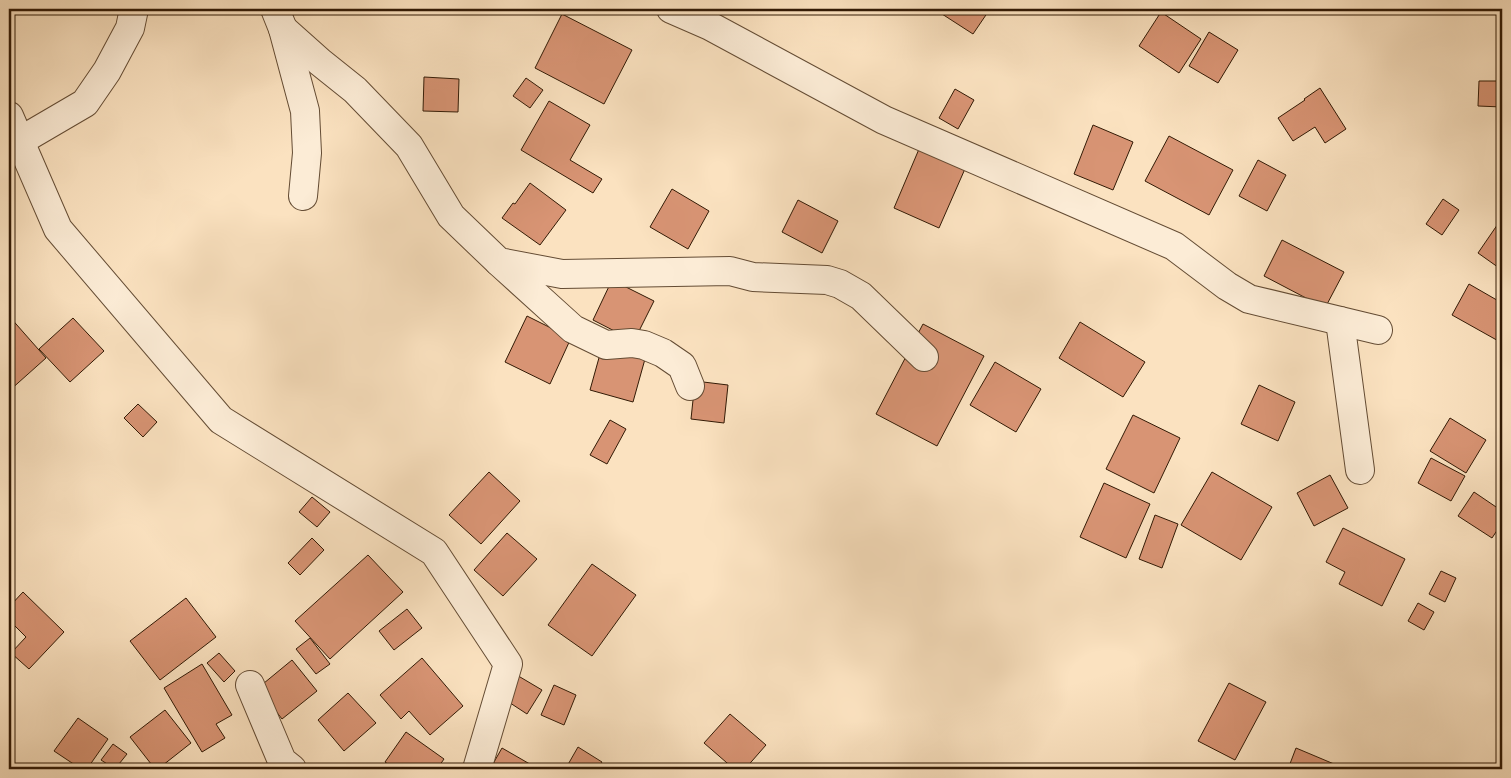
<svg xmlns="http://www.w3.org/2000/svg" width="1511" height="778" viewBox="0 0 1511 778" font-family="'IM FELL Great Primer',serif">
<style>
.building{fill:#d89474;stroke:#321a05}
.lines{fill:none;stroke-linecap:round;stroke-linejoin:round}
.minor-casing{stroke:#644c34;stroke-width:30}
.minor{stroke:#fcecd6;stroke-width:28}
</style>
<rect width="100%" height="100%" fill="#fbe2c0"/>
<filter id="stains"><feTurbulence type="fractalNoise" baseFrequency=".004" numOctaves="4"/><feColorMatrix values="0 0 0 0 .2 0 0 0 0 .09 0 0 0 0 .02 0 0 0 .5 -.17"/></filter>
<radialGradient id="worn" r=".72"><stop offset=".6" stop-color="#630" stop-opacity="0"/><stop offset="1" stop-color="#630" stop-opacity=".3"/></radialGradient>
<!-- building -->
<g class="building">
<polygon points="946,9 990,9 973,34 942,14"/>
<polygon points="1161,12 1201,39 1179,73 1139,46"/>
<polygon points="562,14 632,50 604,104 535,68"/>
<polygon points="1209,32 1238,50 1218,83 1189,66"/>
<polygon points="424,77 459,79 458,112 423,111"/>
<polygon points="526,78 543,90 530,108 513,96"/>
<polygon points="1479,81 1502,81 1502,107 1478,106"/>
<polygon points="1320,88 1346,129 1325,143 1315,127 1293,141 1278,118 1305,100 1304,99"/>
<polygon points="955,89 974,100 958,129 939,118"/>
<polygon points="549,101 590,125 570,160 602,179 593,193 521,150"/>
<polygon points="1093,125 1133,142 1113,190 1074,174"/>
<polygon points="1169,136 1233,170 1209,215 1145,181"/>
<polygon points="922,142 968,162 939,228 894,208"/>
<polygon points="1258,160 1286,175 1267,211 1239,196"/>
<polygon points="530,183 566,210 540,245 502,218 513,203 515,204"/>
<polygon points="672,189 709,211 688,249 650,227"/>
<polygon points="1443,199 1459,210 1442,235 1426,224"/>
<polygon points="798,200 838,221 822,253 782,232"/>
<polygon points="1502,218 1502,270 1478,253"/>
<polygon points="1282,240 1344,272 1325,308 1264,276"/>
<polygon points="612,280 654,301 634,341 593,320"/>
<polygon points="1469,284 1502,303 1502,343 1452,315"/>
<polygon points="9,316 46,358 9,391"/>
<polygon points="527,316 571,338 550,384 505,362"/>
<polygon points="73,318 104,351 70,382 39,349"/>
<polygon points="1080,322 1145,362 1123,397 1059,358"/>
<polygon points="923,324 984,356 937,446 876,414"/>
<polygon points="602,347 645,359 633,402 590,390"/>
<polygon points="995,362 1041,389 1016,432 970,405"/>
<polygon points="695,381 728,385 724,423 691,419"/>
<polygon points="1259,385 1295,402 1278,441 1241,424"/>
<polygon points="138,404 157,422 143,437 124,418"/>
<polygon points="1133,415 1180,438 1154,493 1106,469"/>
<polygon points="1450,418 1486,440 1466,473 1430,451"/>
<polygon points="610,420 626,429 607,464 590,455"/>
<polygon points="1431,458 1465,476 1451,501 1418,483"/>
<polygon points="489,472 520,501 481,544 449,515"/>
<polygon points="1212,472 1272,507 1241,560 1181,525"/>
<polygon points="1330,475 1348,508 1314,526 1297,493"/>
<polygon points="1104,483 1150,504 1126,558 1080,537"/>
<polygon points="1474,492 1502,511 1502,523 1492,538 1458,516"/>
<polygon points="312,497 330,512 317,527 299,512"/>
<polygon points="1155,515 1178,524 1162,568 1139,559"/>
<polygon points="1343,528 1405,559 1382,606 1339,584 1345,572 1326,562"/>
<polygon points="507,533 537,559 503,596 474,570"/>
<polygon points="312,538 324,550 300,575 288,563"/>
<polygon points="368,555 403,592 330,659 295,621"/>
<polygon points="592,564 636,595 592,656 548,625"/>
<polygon points="1441,571 1456,578 1445,602 1429,594"/>
<polygon points="23,592 64,632 29,669 11,653 26,637 9,620 9,607"/>
<polygon points="186,598 216,637 160,680 130,641"/>
<polygon points="1418,603 1434,612 1424,630 1408,621"/>
<polygon points="407,609 422,628 394,650 379,631"/>
<polygon points="310,638 330,664 316,674 296,649"/>
<polygon points="219,653 235,671 224,682 207,663"/>
<polygon points="422,658 463,706 430,735 409,711 401,719 380,695"/>
<polygon points="292,660 317,691 282,719 258,688"/>
<polygon points="202,664 232,715 216,724 225,738 202,752 164,688"/>
<polygon points="515,674 542,690 527,714 501,697"/>
<polygon points="1229,683 1266,702 1235,760 1198,741"/>
<polygon points="554,685 576,695 564,725 541,715"/>
<polygon points="348,693 376,723 344,751 318,720"/>
<polygon points="165,710 191,743 158,769 155,769 130,737"/>
<polygon points="730,714 766,745 745,769 734,769 704,743"/>
<polygon points="78,718 108,739 87,769 81,769 54,751"/>
<polygon points="406,732 444,759 437,769 395,769 385,762"/>
<polygon points="113,744 127,754 115,769 101,760"/>
<polygon points="578,747 602,762 597,769 568,769 566,768"/>
<polygon points="502,748 535,767 534,769 490,769"/>
<polygon points="1296,748 1334,764 1332,769 1288,769"/>
</g>
<g class="lines">
<defs>
<g id="minor">
<polyline points="275,9 283,29 305,111 307,153 303,196"/>
<polyline points="671,9 710,26 884,120 1174,246 1227,286 1249,299 1378,330"/>
<polyline points="283,29 320,62 355,90 409,146 451,216 499,262 562,274 730,271 753,277 827,280 840,284 861,296 924,357"/>
<polyline points="9,116 58,229 221,420 434,552 508,664 477,769"/>
<polyline points="20,141 85,103 107,71 130,28 134,9"/>
<polyline points="499,262 573,329 606,345 632,343 644,345 663,353 682,366 690,386"/>
<polyline points="1340,321 1360,470"/>
<polyline points="250,685 282,761 292,769"/>
</g>
</defs>
<!-- minor casing -->
<use href="#minor" class="minor-casing"/>
<!-- minor -->
<use href="#minor" class="minor"/>
</g>
<!-- margin -->
<rect width="1511" height="778" fill="none" stroke="#fbe2c0" stroke-width="30"/>
<rect x="10" y="10" width="1491" height="758" fill="none" stroke="#321a05" stroke-width="2.5"/>
<rect x="15" y="15" width="1481" height="748" fill="none" stroke="#321a05"/>
<rect width="100%" height="100%" filter="url(#stains)"/>
<rect width="100%" height="100%" fill="url(#worn)"/>
</svg>
